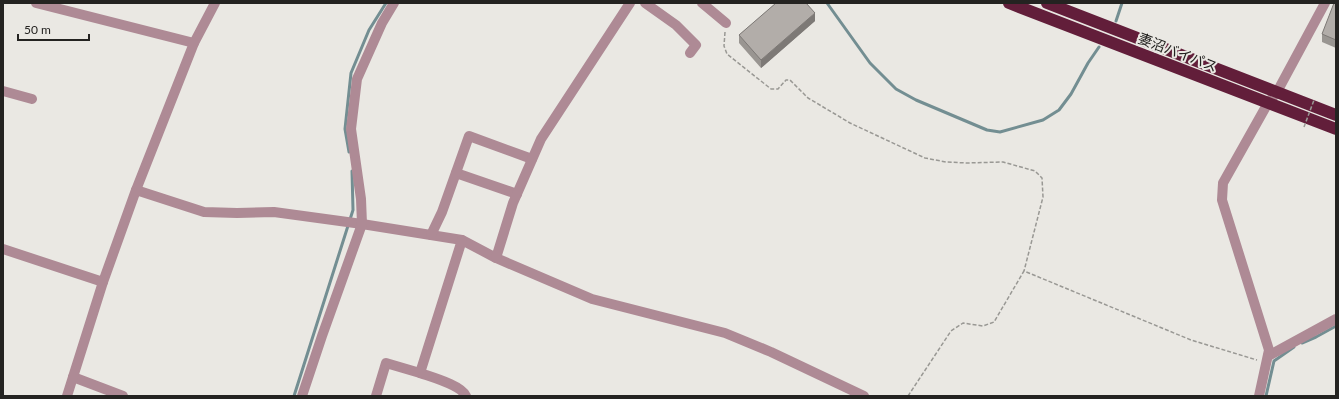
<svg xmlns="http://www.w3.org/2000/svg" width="1339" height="399" viewBox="0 0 1339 399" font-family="Lato,'Noto Sans JP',sans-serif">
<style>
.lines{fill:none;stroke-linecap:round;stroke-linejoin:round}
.stream{stroke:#738e92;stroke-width:3}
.path{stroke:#999894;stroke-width:1.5;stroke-dasharray:4 2;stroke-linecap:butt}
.minor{stroke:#ae8a95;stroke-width:10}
.highway{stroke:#621e3a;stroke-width:12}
.path-bridge{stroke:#999894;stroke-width:1.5;stroke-dasharray:4 2;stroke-linecap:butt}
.wall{fill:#999591}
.shaded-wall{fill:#7d7976}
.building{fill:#b2ada9;stroke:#7d7976}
.labels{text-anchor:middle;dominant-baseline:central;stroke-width:4;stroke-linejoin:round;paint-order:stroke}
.street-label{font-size:14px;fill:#242321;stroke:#eae8e3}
</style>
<rect width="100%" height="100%" fill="#eae8e3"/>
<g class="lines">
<!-- stream -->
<g class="stream">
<polyline points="827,3 870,63 896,89 916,100 987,130 1000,132 1043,120 1059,110 1071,94 1088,63 1099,47"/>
<polyline points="1116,21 1122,3"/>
<polyline points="349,152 345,129 351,73 369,30 386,3"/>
<polyline points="1302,343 1316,337 1336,326"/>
<polyline points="294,396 353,210 352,171"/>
<polyline points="1266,396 1274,361 1294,347"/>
</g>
<!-- path -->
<g class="path">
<polyline points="725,32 724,46 727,54 771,89 778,89 786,80 790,80 808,98 835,114 850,123 925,158 946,162 967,163 1003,162 1035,171 1042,178 1043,197 1024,271"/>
<polyline points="908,396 951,331 963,323 983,326 994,322 1024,271 1191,340 1257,360"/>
</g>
<!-- minor -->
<g class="minor">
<polyline points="36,3 194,43"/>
<polyline points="645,3 676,25 696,45 690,53"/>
<polyline points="702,3 726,23"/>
<polyline points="3,91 32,99"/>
<polyline points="456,173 517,194"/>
<polyline points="136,190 204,212 237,213 274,212 362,224 462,240 496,258 592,299 725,333 771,352 864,396"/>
<polyline points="431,235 442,212 469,136 532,159"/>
<polyline points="3,249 103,282"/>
<polyline points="496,258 513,203 541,139 630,3"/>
<polyline points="1268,356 1336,319"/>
<path d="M 420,373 C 431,377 461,385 466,396"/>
<polyline points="73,377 123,396"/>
<polyline points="67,396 103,282 136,190 194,43 215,3"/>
<polyline points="302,396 322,336 362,224 361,199 351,129 357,79 382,23 394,3"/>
<polyline points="376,396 386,363 420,373 462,240"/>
<polyline points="1259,396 1269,350 1222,200 1223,183 1268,103 1277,92 1325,3"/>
</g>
<!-- highway -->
<g class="highway">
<polyline points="1009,3 1336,129"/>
<polyline points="1047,3 1336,115"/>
</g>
<!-- path-bridge -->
<polyline class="path-bridge" points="1304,127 1314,100"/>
</g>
<!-- wall -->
<g class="wall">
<polygon points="775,3 806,3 815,21 761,68 739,43 739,35 775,4"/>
<polygon points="1336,3 1336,48 1322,42 1322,34"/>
</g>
<!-- shaded-wall -->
<polygon class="shaded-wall" points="815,13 815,21 761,68 761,60"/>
<!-- building -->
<g class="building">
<polygon points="776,3 806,3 815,13 761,60 739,35"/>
<polygon points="1334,3 1336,3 1336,40 1322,34"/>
</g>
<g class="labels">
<!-- street labels -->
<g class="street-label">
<text transform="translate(1178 52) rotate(21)">妻沼バイパス</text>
</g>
</g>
<!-- border -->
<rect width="1339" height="399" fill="none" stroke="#242321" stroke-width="8"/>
<!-- scale -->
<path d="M18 34v6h71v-6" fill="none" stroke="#242321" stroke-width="2"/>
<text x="24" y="34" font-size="12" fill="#242321" stroke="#eae8e3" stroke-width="3" paint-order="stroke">50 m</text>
</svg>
